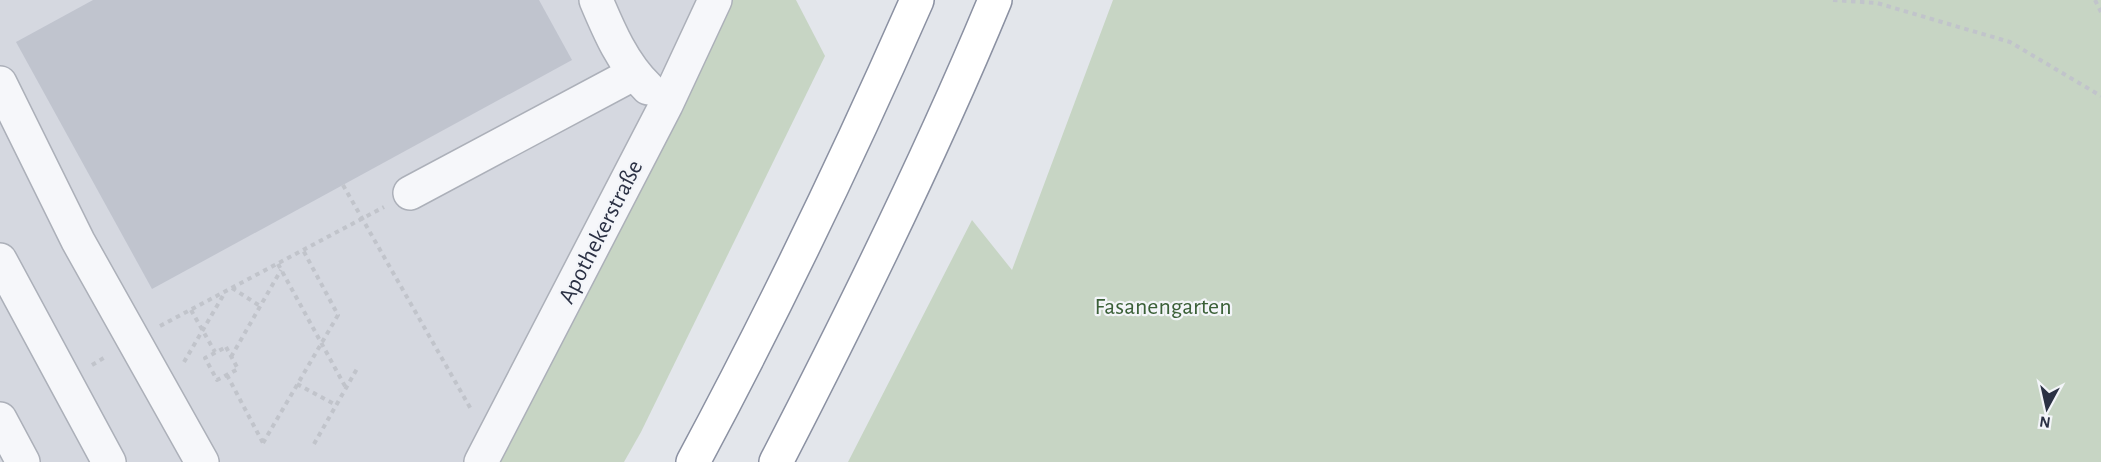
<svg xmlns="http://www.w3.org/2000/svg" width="2101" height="462" viewBox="0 0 2101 462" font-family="'Alegreya Sans',sans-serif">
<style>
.built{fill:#d5d8e0}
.green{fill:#c7d5c4}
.building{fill:#c0c4ce}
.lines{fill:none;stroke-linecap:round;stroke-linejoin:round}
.minor-casing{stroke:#acb0b9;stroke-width:36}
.highway-casing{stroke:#8b91a2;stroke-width:36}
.path{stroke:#c1c4cb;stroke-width:4;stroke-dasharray:4.5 4.5;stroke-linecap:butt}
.minor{stroke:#f6f7fa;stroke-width:33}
.highway{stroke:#fff;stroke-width:33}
.labels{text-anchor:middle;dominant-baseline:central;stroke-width:4.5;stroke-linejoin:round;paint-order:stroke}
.street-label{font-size:24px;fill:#2b3144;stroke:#f3f5f9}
.park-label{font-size:24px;fill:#3b6038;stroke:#f3f5f9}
</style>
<rect width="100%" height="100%" fill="#e3e6eb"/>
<!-- built -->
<polygon class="built" points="0,0 727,0 493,462 0,462"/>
<!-- green -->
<g class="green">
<polygon points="729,0 796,0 825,56 641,432 624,462 493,462"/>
<polygon points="1113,0 2101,0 2101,462 848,462 972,220 1012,270"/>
</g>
<!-- building -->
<polygon class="building" points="93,0 539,0 572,60 152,289 16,42"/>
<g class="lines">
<defs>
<g id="minor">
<path d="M 596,0 C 609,31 623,64 648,88"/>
<polyline points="0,83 78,241 202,462"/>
<polyline points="410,193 633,74"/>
<polyline points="0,260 109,462"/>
<polyline points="0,419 23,462"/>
<polyline points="481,462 666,105 715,0"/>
</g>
<g id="highway">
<path d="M 693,462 C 774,311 848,157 917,0"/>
<path d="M 776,462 C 854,311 930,157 995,0"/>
</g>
</defs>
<!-- minor casing -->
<use href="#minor" class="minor-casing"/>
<!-- highway casing -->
<use href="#highway" class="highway-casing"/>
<!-- path -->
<g class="path">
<polyline points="1833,0 1877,3 2010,42 2101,96"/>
<polyline points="2095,0 2101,12"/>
<polyline points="343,185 472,411"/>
<polyline points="278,264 346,388"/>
<polyline points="232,288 260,306"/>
<polyline points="191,310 215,352"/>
<polyline points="160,326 384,207"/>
<polygon points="226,347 238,369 217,380 205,358"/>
<polyline points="231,357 281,270"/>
<polyline points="184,362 224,294"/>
<polyline points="92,365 107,356"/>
<polyline points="227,375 263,443"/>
<polyline points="297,384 336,405"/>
<polyline points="263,443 338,315 303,250"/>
<polyline points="314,444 358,367"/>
</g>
<!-- minor -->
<use href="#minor" class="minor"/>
<!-- highway -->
<use href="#highway" class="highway"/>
</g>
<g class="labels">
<!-- street labels -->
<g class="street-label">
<text transform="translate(601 232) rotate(-63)">Apothekerstraße</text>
</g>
<!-- park labels -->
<g class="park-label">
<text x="1163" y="307">Fasanengarten</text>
</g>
</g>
<!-- north arrow -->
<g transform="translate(2047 408) rotate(188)" stroke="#f3f5f9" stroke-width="4.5" paint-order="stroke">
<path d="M0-4.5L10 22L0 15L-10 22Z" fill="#2b3144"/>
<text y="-9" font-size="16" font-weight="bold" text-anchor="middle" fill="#2b3144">N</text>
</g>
</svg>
